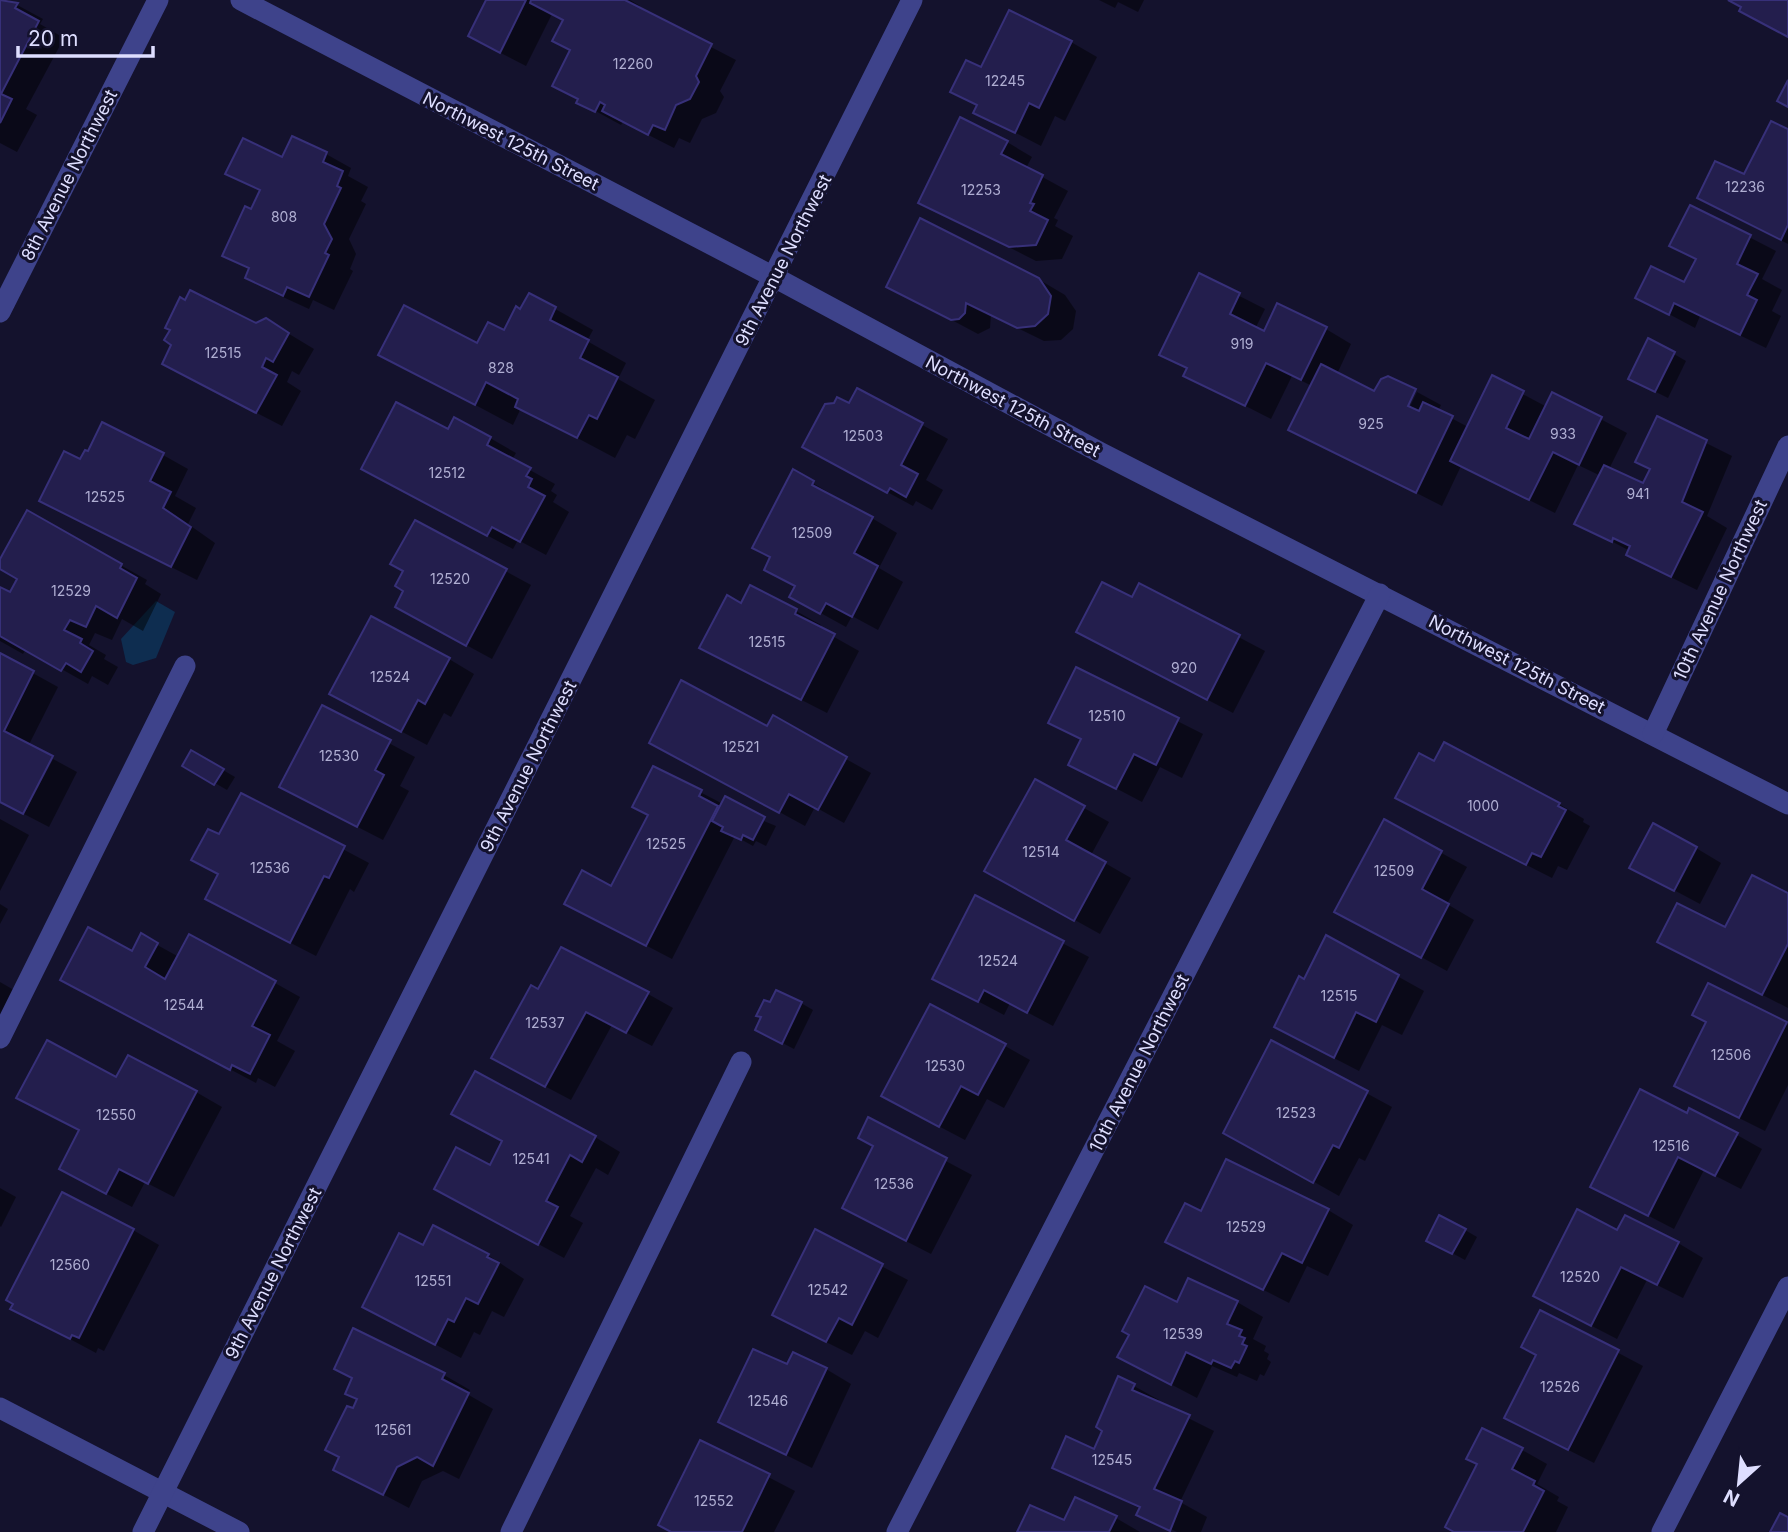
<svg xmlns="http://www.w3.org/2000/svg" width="1788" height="1532" viewBox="0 0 1788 1532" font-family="Inter,sans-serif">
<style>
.water{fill:#0e2d50}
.shadow{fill:#0007}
.building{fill:#231e4d;stroke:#373079;stroke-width:2}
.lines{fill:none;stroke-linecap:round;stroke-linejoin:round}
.lane{stroke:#3e438b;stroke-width:21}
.street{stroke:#3e438b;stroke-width:21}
.labels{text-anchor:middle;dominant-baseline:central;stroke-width:6;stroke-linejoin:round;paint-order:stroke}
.number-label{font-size:14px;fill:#afaed2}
.street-label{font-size:18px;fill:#dedeff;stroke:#14122d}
</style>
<rect width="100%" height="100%" fill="#14122d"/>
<!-- water -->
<polygon class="water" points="156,601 175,612 156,658 133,665 126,662 121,639"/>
<!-- shadow -->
<g class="shadow">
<polygon points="0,0 8,0 43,19 40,24 64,38 26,109 37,115 17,152 0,143"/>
<polygon points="488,0 630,0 640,6 638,9 736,60 720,91 724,97 716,113 702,119 690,143 679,138 674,148 623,122 621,125 579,102 564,21 552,14 526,66 495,50"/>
<polygon points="1099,0 1144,0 1138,12 1118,2 1115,8"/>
<polygon points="1071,42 1097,57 1065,121 1055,116 1041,146 975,112 978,106 953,91 982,70"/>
<polygon points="1788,131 1788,244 1699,197 1745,177"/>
<polygon points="1007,142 1032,157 1026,168 1068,191 1054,218 1058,220 1055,226 1073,236 1062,259 1036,261 920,202"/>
<polygon points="326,154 351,168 348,176 368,187 361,201 366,204 349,239 356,254 350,269 353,271 334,310 313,300 309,309 272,292 247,277 250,270 224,255 262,192 228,174 282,159"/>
<polygon points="1691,207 1776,251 1762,279 1782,290 1772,311 1781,316 1766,348 1700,316 1695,328 1637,297 1685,284 1698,260 1671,245"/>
<polygon points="1200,276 1265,309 1255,329 1264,333 1326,329 1351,344 1337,374 1406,415 1417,392 1441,405 1438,411 1468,427 1492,378 1547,407 1553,394 1627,433 1609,469 1643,486 1652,470 1658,419 1732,456 1707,516 1727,528 1697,590 1654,569 1628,554 1630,551 1577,523 1601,476 1578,465 1555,513 1461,466 1442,506 1291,429 1312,386 1292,376 1271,419 1185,375 1188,369 1162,354"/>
<polygon points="1038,279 1065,295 1076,311 1073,329 1061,340 1044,341 991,315 990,328 978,334 888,286"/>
<polygon points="530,295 593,330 587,341 626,363 618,379 655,400 635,439 627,435 615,458 521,408 513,425 380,354 478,345 505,333"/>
<polygon points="266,320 314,349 299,375 292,371 287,382 301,391 282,426 189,378 174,345 172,330 256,325"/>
<polygon points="1674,354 1686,361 1668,398 1642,385"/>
<polygon points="858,390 948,439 926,480 943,490 932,510 916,501 913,506 830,461"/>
<polygon points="449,431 490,438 516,453 512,460 555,484 551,491 557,495 553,502 569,512 546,555 518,540 513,549 388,483"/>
<polygon points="163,455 188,469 175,496 196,508 188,524 215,543 197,580 67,515 81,462"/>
<polygon points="794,472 897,533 879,568 903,582 878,630 852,616 846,627 817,611 797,587 766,570 772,557"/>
<polygon points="28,513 147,580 145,584 161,594 143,631 122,619 112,640 95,633 89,645 106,655 104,659 118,667 108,685 92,676 88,684 26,649 23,654 0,641 0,589 10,595 19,578 0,567 0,563"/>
<polygon points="416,522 531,585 492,659 422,621 406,591"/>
<polygon points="1140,585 1265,651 1233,713 1104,646"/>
<polygon points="742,605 796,611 821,625 820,629 859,651 827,713 727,662"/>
<polygon points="0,655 58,687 0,802"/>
<polygon points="449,659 474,674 451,717 444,713 427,745 357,708"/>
<polygon points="1076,670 1203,734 1182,778 1160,767 1142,802 1070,764 1082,740 1050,722"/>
<polygon points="323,708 415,757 400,786 409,791 383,840 307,801"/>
<polygon points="773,718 871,773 844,823 815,807 805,826 677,756 767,728"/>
<polygon points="192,752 235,777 227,790 184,765"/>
<polygon points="53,759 77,772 49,827 24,814"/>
<polygon points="1435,763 1559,804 1584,819 1583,822 1590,826 1567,870 1558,866 1552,878 1423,812"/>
<polygon points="654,768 723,804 776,826 766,846 756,841 753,846 735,836 672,959 567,904 612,888 650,815"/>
<polygon points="1036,781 1109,822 1091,855 1131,878 1100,934 1012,885"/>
<polygon points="241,795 369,863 354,892 350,889 316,956 233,913 220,874 220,837"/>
<polygon points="0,819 29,835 0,891"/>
<polygon points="1385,822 1467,867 1447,904 1474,920 1447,971 1362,925"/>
<polygon points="1696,848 1721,863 1700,904 1657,881"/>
<polygon points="1788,895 1788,1008 1685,955 1726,930"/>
<polygon points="976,898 1089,957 1053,1026 1010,1003 1004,1015 934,978"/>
<polygon points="0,904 8,909 0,924"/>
<polygon points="141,936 179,957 275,983 300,997 277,1041 295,1051 275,1087 258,1078 256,1083 88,994 133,953"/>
<polygon points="1327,937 1424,991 1402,1035 1382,1025 1359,1071 1301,1041"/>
<polygon points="0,982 19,993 0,1016"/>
<polygon points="1709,985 1788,1025 1788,1085 1765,1131 1701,1099"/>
<polygon points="538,991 648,994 673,1008 652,1046 612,1025 571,1100 518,1072"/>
<polygon points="801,1003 813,1010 794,1049 769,1036"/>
<polygon points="1272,1042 1392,1107 1365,1161 1359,1158 1339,1196 1226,1132"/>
<polygon points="1005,1046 1030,1060 1004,1108 987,1099 965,1140 908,1110"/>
<polygon points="117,1080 196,1092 222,1107 174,1197 145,1182 132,1207 86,1183 81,1131 44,1112"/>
<polygon points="1687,1115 1737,1135 1762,1149 1741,1189 1704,1170 1674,1229 1618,1200"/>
<polygon points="869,1120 972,1175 931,1254 869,1222 875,1146"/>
<polygon points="595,1137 620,1152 608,1175 596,1168 570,1216 583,1223 564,1258 461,1202 490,1167"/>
<polygon points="0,1188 16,1197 1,1227 0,1226"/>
<polygon points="1328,1210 1353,1225 1328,1276 1307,1266 1289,1303 1168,1241"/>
<polygon points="434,1227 488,1255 524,1279 504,1317 492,1311 480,1335 474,1332 461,1358 389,1320"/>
<polygon points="133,1230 159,1245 104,1351 98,1348 96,1353 12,1308 15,1303"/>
<polygon points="1465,1230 1477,1237 1465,1260 1441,1247"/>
<polygon points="816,1232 908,1280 878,1338 865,1331 852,1355 800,1329"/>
<polygon points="1618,1232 1678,1243 1703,1258 1683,1298 1647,1280 1617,1339 1561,1310"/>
<polygon points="1237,1302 1263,1317 1253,1339 1266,1346 1264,1351 1269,1354 1267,1359 1271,1362 1264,1376 1260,1374 1257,1381 1239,1373 1237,1377 1212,1366 1197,1398 1119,1357 1178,1304"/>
<polygon points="1541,1312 1643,1366 1594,1463 1531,1431"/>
<polygon points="354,1331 444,1375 470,1390 467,1394 493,1409 459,1479 443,1471 422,1481 409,1508 335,1469 358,1401 354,1378"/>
<polygon points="788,1367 826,1369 851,1384 812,1468 720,1422"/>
<polygon points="1134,1386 1159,1400 1158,1403 1214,1431 1180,1502 1207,1517 1201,1532 1177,1532 1162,1525 1162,1528 1138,1514 1141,1509 1054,1467 1095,1452"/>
<polygon points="701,1442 795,1491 774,1532 672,1532"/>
<polygon points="1522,1450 1547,1464 1537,1484 1559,1497 1557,1501 1568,1507 1556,1532 1457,1532"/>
<polygon points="1116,1518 1140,1532 1019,1532"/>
</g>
<!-- building -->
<g class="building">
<polygon points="0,0 18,3 15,8 39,21 1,94 12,99 0,123"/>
<polygon points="486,0 526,0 500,53 468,36"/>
<polygon points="531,0 625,0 712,44 696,76 699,82 690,99 676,105 665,130 653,125 648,135 602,111 605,105 600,102 595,112 576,103 578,99 552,86 570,50 552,41 563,20 530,3"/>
<polygon points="1728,0 1788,0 1788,37 1739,11 1741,7"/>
<polygon points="1009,10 1072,41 1039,108 1029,103 1015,133 973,113 977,105 950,92 966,60 981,67"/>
<polygon points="1788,80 1788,107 1777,101"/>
<polygon points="960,117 1008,141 1001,154 1043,175 1030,203 1034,204 1030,211 1048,220 1036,245 1009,247 918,203"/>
<polygon points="1771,121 1788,129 1788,225 1781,240 1697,198 1715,161 1744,174"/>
<polygon points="292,136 327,152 323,162 343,171 337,186 341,188 324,224 332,239 325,253 329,255 309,297 287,287 283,296 245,278 249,268 222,256 245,206 251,209 260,190 225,174 243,138 282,157"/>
<polygon points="1690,205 1751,235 1737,264 1758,274 1747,295 1757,300 1740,335 1674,303 1669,315 1635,298 1651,266 1684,282 1696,259 1669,246"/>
<polygon points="920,218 1039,278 1051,296 1048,314 1035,326 1017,328 966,303 965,313 959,319 951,320 886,287"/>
<polygon points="1199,273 1240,293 1230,314 1264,331 1277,303 1327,327 1301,380 1266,363 1245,406 1183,376 1187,368 1159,355"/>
<polygon points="190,290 256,323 266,318 289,333 273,362 266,358 262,367 277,375 256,413 162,364 171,345 164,340 170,330 165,328 180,297 185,300"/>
<polygon points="529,293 556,307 550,320 589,340 580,358 618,377 597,419 589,415 577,438 515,407 518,399 486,382 475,405 378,355 404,305 477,343 488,322 504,330 516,306 520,309"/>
<polygon points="1648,338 1675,352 1655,392 1628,379"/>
<polygon points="1321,364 1374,391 1381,379 1388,376 1416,389 1408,406 1419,411 1423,402 1453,416 1416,493 1288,430"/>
<polygon points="1492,375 1524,391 1506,428 1529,439 1552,392 1602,417 1579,465 1553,452 1529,500 1450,461"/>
<polygon points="857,388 923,423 901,465 918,474 906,497 890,488 887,493 802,447 825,404 834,403 837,397 849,403"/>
<polygon points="396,402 448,429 454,417 491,437 487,445 531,468 526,476 532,479 528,487 545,496 520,542 492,527 487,536 361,469"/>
<polygon points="1657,416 1707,440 1682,502 1703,512 1671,577 1626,555 1630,546 1613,538 1612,542 1574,524 1604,465 1643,483 1650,469 1635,462"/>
<polygon points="102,422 164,453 150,481 171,492 163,508 191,527 171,567 39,501 64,451 80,459 85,450 88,451"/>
<polygon points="793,469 814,481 812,485 873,517 854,553 878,566 852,617 826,603 820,614 789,597 795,586 764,570 770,557 752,548"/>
<polygon points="27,510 122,564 120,568 137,578 117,618 96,606 86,627 70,620 64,630 82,639 80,643 93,651 81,672 66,663 61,671 0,636 0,587 10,592 17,579 0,569 0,559"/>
<polygon points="415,520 507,569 466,646 395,607 403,591 395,586 403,571 390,564"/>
<polygon points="1102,582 1132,597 1139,583 1240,635 1207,700 1076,632"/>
<polygon points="750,585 797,609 795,614 835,634 801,700 699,648 727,595 741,603"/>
<polygon points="371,616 450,658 425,704 418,700 401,732 329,694"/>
<polygon points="0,653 34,671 4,731 53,756 23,814 0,802"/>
<polygon points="1076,667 1179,718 1156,765 1134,754 1116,789 1068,765 1081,739 1048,723"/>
<polygon points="681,680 767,726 773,715 847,757 818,810 789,794 779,813 649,743"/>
<polygon points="322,705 391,740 375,770 384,775 357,827 279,787"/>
<polygon points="1444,742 1560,803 1558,806 1566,810 1541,857 1532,853 1526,865 1395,798 1419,753 1434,761"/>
<polygon points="191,750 224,769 214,785 182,766"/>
<polygon points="653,766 702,790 699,796 718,806 646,946 564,904 582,870 611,886 648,815 632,807"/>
<polygon points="1035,779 1085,806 1066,840 1106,862 1074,921 984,871"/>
<polygon points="241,793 345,846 329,878 324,876 290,943 205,899 218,874 191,860 208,829 219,834"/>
<polygon points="725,796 765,817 753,840 743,835 741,840 721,831 723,827 712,821"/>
<polygon points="1384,819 1442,851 1422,889 1449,904 1421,958 1334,912"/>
<polygon points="1653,823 1697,847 1674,891 1629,868"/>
<polygon points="1752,875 1788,893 1788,944 1762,995 1657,942 1677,903 1725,927"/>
<polygon points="975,895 1064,941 1027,1013 984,990 978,1002 932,979"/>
<polygon points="88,927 132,951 141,933 158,943 145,967 165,979 189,934 276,981 252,1026 270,1035 250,1074 232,1065 230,1070 60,980"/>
<polygon points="1326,935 1399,975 1376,1022 1356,1012 1334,1058 1274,1027 1299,976 1304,979"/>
<polygon points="561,947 649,992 626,1033 586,1012 545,1087 491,1058 531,985 538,989"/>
<polygon points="1708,983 1787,1022 1739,1118 1674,1086 1706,1022 1692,1015"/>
<polygon points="776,990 802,1002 782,1044 755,1030 761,1017 756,1016 764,1000 770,1002"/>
<polygon points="930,1004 1006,1044 978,1095 961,1086 939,1127 881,1096"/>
<polygon points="47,1040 116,1077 128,1055 197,1091 148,1184 119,1169 106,1194 59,1169 79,1130 16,1098"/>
<polygon points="1271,1040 1368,1091 1339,1148 1333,1145 1313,1183 1223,1133"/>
<polygon points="475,1071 596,1136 582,1162 570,1155 546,1201 558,1207 538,1245 434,1189 456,1147 490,1165 502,1141 451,1114"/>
<polygon points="1640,1089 1687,1113 1689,1108 1738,1133 1715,1176 1678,1157 1648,1216 1590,1187"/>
<polygon points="868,1117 947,1158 906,1241 842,1208 873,1146 858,1138"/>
<polygon points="1226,1159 1329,1209 1302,1263 1282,1253 1263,1290 1165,1242 1185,1203 1201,1211"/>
<polygon points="62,1192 134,1229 79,1338 72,1335 70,1339 10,1309 13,1304 6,1300"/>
<polygon points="1577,1209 1617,1230 1625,1215 1679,1242 1657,1285 1621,1267 1591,1326 1533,1296"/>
<polygon points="1439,1215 1466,1229 1452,1254 1426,1241"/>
<polygon points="433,1225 489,1254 487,1257 499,1263 478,1304 466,1298 454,1322 448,1319 435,1345 362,1307 399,1233 423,1245"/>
<polygon points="815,1229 883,1264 852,1325 839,1318 826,1342 772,1315"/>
<polygon points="1188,1278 1238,1301 1227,1324 1242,1330 1239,1336 1245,1338 1242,1344 1247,1346 1239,1363 1235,1361 1231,1368 1213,1360 1211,1364 1186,1352 1171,1385 1117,1357 1129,1335 1122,1331 1145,1286 1177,1302"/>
<polygon points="1540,1310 1619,1350 1568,1450 1504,1418 1536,1355 1521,1347"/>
<polygon points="353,1328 445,1373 442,1379 469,1393 433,1466 417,1457 397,1467 383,1495 333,1470 339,1457 325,1450 347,1406 353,1408 357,1399 345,1394 352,1378 334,1369"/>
<polygon points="753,1349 787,1364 793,1352 827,1368 786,1455 718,1422"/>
<polygon points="1118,1376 1135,1384 1132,1390 1190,1415 1154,1489 1182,1501 1170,1531 1136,1515 1140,1507 1052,1468 1066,1436 1094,1449 1102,1431 1096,1427"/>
<polygon points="1482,1428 1523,1448 1512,1469 1535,1481 1533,1485 1544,1491 1523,1532 1454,1532 1445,1527 1477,1464 1466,1459"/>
<polygon points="700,1440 770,1474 742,1532 671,1532 658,1525"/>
<polygon points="1075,1497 1117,1516 1109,1532 1017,1532 1030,1505 1064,1520"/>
<polygon points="1780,1513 1788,1517 1788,1532 1770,1532"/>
</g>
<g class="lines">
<!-- lane -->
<g class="lane">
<polyline points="0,1038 185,666"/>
<polyline points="511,1532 741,1062"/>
</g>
<!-- street -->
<g class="street">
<polyline points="241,0 774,277 1101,453 1788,804"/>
<polyline points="0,312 158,0"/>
<polyline points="1653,734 1788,446"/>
<polyline points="0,1408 239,1532"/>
<polyline points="143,1532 912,0"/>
<polyline points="897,1532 1380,594"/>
<polyline points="1662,1532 1788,1287"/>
</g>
</g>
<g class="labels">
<!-- number labels -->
<g class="number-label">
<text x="633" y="63">12260</text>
<text x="1005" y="80">12245</text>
<text x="1745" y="186">12236</text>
<text x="981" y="189">12253</text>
<text x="284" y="216">808</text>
<text x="1242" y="343">919</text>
<text x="223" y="352">12515</text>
<text x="501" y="367">828</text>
<text x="1371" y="423">925</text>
<text x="1563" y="433">933</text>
<text x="863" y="435">12503</text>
<text x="447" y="472">12512</text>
<text x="1638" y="493">941</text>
<text x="105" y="496">12525</text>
<text x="812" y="532">12509</text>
<text x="450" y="578">12520</text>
<text x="71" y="590">12529</text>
<text x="767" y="641">12515</text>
<text x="1184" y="667">920</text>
<text x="390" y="676">12524</text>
<text x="1107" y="715">12510</text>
<text x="741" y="746">12521</text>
<text x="339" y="755">12530</text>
<text x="1483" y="805">1000</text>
<text x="666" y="843">12525</text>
<text x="1041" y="851">12514</text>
<text x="270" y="867">12536</text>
<text x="1394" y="870">12509</text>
<text x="998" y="960">12524</text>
<text x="1339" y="995">12515</text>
<text x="184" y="1004">12544</text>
<text x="545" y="1022">12537</text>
<text x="1731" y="1054">12506</text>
<text x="945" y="1065">12530</text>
<text x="1296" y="1112">12523</text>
<text x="116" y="1114">12550</text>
<text x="1671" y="1145">12516</text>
<text x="531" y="1158">12541</text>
<text x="894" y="1183">12536</text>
<text x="1246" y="1226">12529</text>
<text x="70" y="1264">12560</text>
<text x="1580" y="1276">12520</text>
<text x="433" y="1280">12551</text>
<text x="828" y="1289">12542</text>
<text x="1183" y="1333">12539</text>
<text x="1560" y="1386">12526</text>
<text x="768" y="1400">12546</text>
<text x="393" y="1429">12561</text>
<text x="1112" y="1459">12545</text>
<text x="714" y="1500">12552</text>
</g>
<!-- street labels -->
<g class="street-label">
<text transform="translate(511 141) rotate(27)">Northwest 125th Street</text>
<text transform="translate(69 175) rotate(-63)">8th Avenue Northwest</text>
<text transform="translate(783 260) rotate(-63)">9th Avenue Northwest</text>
<text transform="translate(1013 406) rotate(28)">Northwest 125th Street</text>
<text transform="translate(1720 590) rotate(-65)">10th Avenue Northwest</text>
<text transform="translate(1517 664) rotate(27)">Northwest 125th Street</text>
<text transform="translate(528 766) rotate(-63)">9th Avenue Northwest</text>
<text transform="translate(1139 1063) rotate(-63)">10th Avenue Northwest</text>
<text transform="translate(273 1273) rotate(-63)">9th Avenue Northwest</text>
</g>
</g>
<!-- north arrow -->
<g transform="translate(1739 1483) rotate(207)" stroke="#14122d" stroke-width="5" paint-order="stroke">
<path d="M0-5L12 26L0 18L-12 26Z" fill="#dedeff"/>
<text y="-10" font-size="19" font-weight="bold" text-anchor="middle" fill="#dedeff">N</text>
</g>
<!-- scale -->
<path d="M18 46v10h135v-10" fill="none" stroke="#dedeff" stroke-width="3.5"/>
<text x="28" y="46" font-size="21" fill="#dedeff" stroke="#14122d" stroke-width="5" paint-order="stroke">20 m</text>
</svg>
